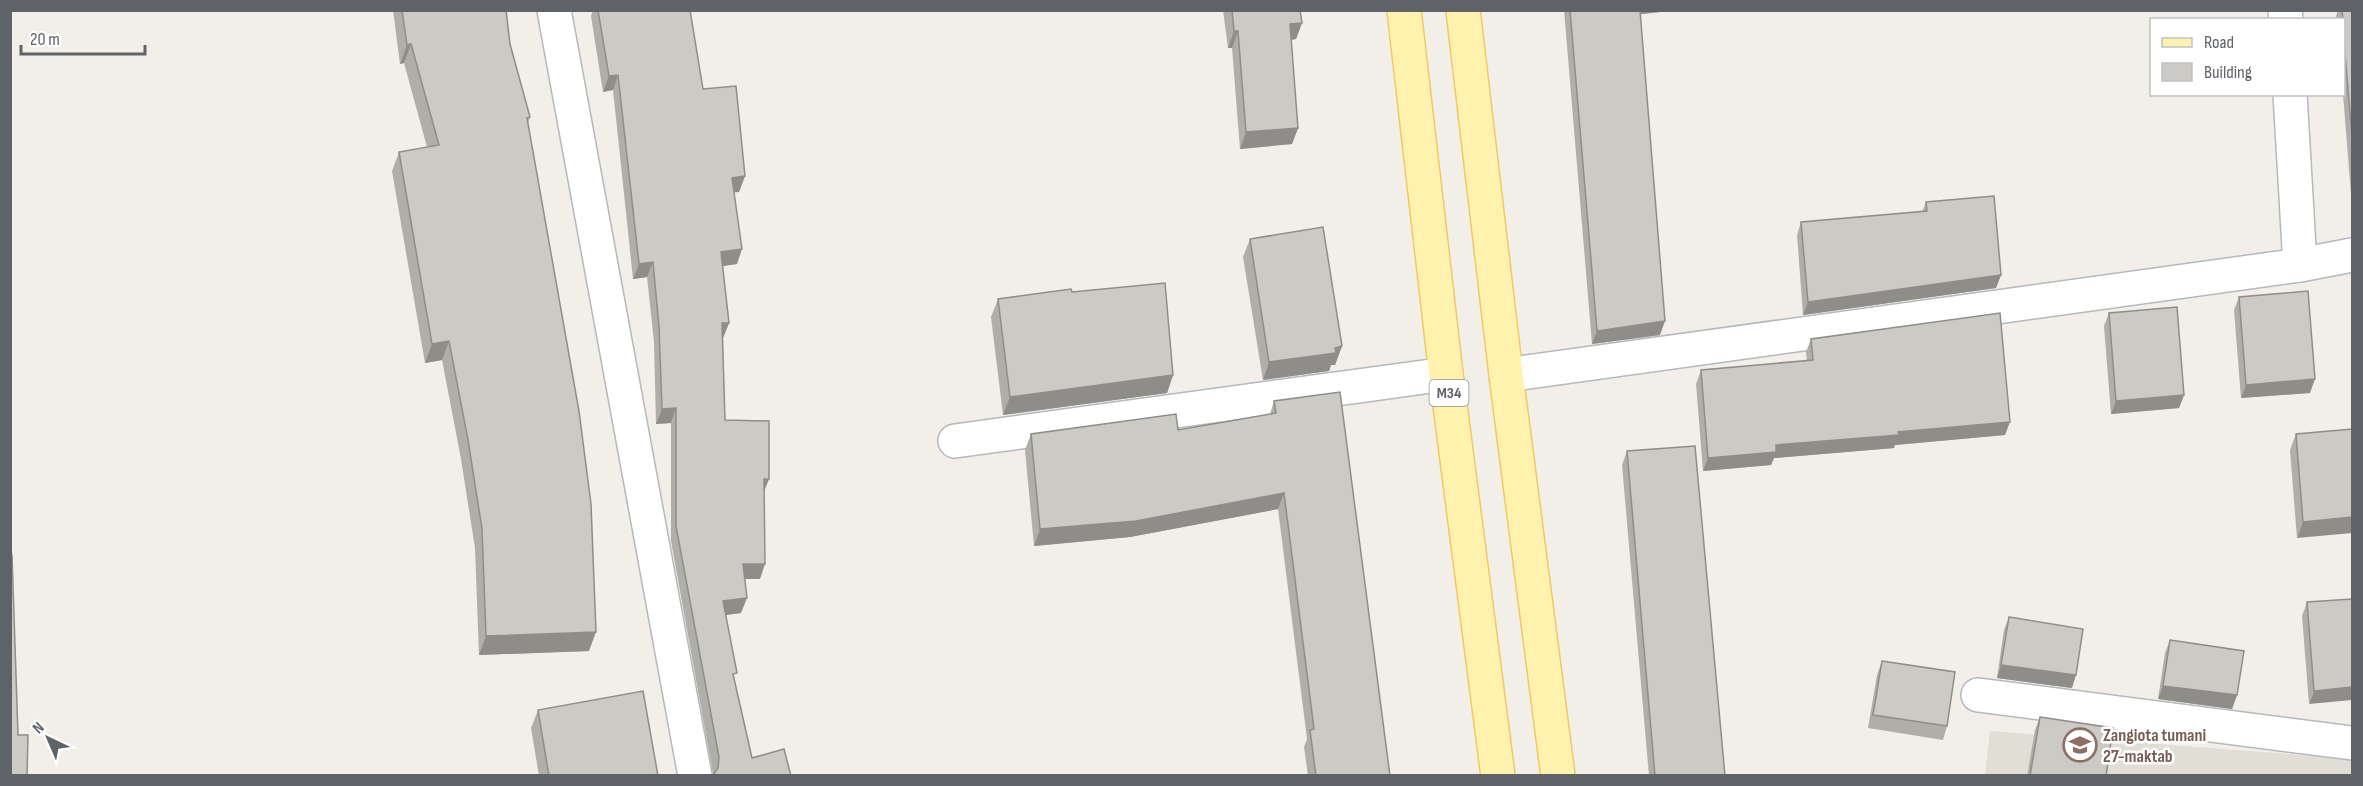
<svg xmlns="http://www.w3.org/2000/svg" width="2363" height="786" viewBox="0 0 2363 786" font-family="'Sofia Sans Condensed',sans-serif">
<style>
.education{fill:#e1ded6}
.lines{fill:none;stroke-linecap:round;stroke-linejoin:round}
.minor-casing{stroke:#b5b8bc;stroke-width:36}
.primary-casing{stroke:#f2c960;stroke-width:36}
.minor{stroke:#fff;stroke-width:33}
.primary{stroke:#fff2af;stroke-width:33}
.wall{fill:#afaea9}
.shaded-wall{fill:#8f8d8a}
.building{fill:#cccac5;stroke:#8f8d8a;stroke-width:1.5}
.labels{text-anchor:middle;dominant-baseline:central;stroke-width:5;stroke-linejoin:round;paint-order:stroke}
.shield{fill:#fff;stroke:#8f9295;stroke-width:1.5}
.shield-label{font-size:16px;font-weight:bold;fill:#5f6368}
.education-label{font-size:18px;font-weight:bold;fill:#785e54;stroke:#fff;text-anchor:start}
</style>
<rect width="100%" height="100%" fill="#f1efe8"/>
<!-- education -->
<polygon class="education" points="1990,731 2352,759 2352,776 1985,776"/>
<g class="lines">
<defs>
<g id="minor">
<polyline points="554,10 695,776"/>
<polyline points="2285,10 2286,20"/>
<polyline points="2290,94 2300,265"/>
<polyline points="1506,375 2300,265 2352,255"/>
<polyline points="955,441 1446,374"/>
<polyline points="1978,695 2352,743"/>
</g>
<g id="primary">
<polyline points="1404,10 1446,374 1498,776"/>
<polyline points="1463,10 1506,375 1558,776"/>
</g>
</defs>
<!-- minor casing -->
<use href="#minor" class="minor-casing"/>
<!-- primary casing -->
<use href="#primary" class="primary-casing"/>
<!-- minor -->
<use href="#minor" class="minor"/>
<!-- primary -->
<use href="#primary" class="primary"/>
</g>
<!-- wall -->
<g class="wall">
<polygon points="393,10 506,10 510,44 530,117 528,123 589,651 479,655 475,548 461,459 442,360 425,363 392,171 399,152 427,147 404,63 400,64"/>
<polygon points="593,10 690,10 703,89 745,176 739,192 734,192 737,264 723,266 729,323 723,338 725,420 764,491 760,579 745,579 741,613 726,615 734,680 752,758 713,774 671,541 671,423 656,424 654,342 647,277 633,279 613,90 603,92 591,16"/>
<polygon points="1223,10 1300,10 1302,23 1296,39 1291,40 1298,128 1292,144 1240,149 1232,48 1228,48"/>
<polygon points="1564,10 1678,10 1640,14 1660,335 1592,344"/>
<polygon points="2338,10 2352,10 2352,207 2343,94 2343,20 2337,20 2336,16"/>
<polygon points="1926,202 2001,275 1996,288 1803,315 1797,235 1801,222 1922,212"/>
<polygon points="1250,239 1342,346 1335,365 1331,365 1329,371 1263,380 1243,257"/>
<polygon points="1072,292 1173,375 1167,393 1003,415 991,317 998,299"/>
<polygon points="2239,297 2310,393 2241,398 2234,310"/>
<polygon points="2109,313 2184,395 2179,408 2111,414 2104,326"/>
<polygon points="1811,339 2005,435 1895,445 1894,448 1774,458 1771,465 1703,471 1696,384 1701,370 1807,361 1806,352"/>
<polygon points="1274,401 1390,776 1308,776 1304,747 1307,739 1278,509 1130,537 1034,546 1025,450 1031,434 1178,430 1270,414"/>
<polygon points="2352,429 2297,538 2290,450 2296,434"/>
<polygon points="1627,451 1725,776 1649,776 1622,465"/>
<polygon points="2352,599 2309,704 2302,616 2307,602"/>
<polygon points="2009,617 2072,688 1997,678 2004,630"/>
<polygon points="2170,640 2237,695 2232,709 2158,699 2165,653"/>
<polygon points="1882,661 1947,726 1943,740 1868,728 1877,675"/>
<polygon points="538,710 658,776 539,776 531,728"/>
<polygon points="2040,717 2106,776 2027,776 2035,730"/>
</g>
<!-- shaded-wall -->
<g class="shaded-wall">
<polygon points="1636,10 1678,10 1634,15"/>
<polygon points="1302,23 1296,39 1284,41 1290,24"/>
<polygon points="1234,31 1238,31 1232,48 1228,48"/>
<polygon points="411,44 404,63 400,64 407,45"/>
<polygon points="618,75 613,90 603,92 609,76"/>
<polygon points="1298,128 1292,144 1240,149 1246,132"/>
<polygon points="745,176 739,192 727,193 732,178"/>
<polygon points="742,249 737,264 716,267 721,252"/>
<polygon points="653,262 647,277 633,279 639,264"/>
<polygon points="2001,275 1996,288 1803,315 1808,302"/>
<polygon points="1665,321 1660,335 1592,344 1597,331"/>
<polygon points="722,323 729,323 723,338 717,339"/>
<polygon points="449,341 442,360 425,363 432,344"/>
<polygon points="1342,346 1335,365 1331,365 1329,371 1263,380 1269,362"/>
<polygon points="1173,375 1167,393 1003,415 1010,397"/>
<polygon points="2315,379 2310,393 2241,398 2246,385"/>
<polygon points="2184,395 2179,408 2111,414 2116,401"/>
<polygon points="676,408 671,423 656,424 662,409"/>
<polygon points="2010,422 2005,435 1895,445 1894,448 1774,458 1771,465 1703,471 1708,458 1776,445 1898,432"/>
<polygon points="764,479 769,479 763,494"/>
<polygon points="1284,493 1278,509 1130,537 1034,546 1040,529"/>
<polygon points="2352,517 2352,533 2297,538 2303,522"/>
<polygon points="743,564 765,564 760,579 738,579"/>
<polygon points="747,598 741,613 718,616 723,601"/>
<polygon points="596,632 589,651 479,655 486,636"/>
<polygon points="2001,665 2076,675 2072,688 1997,678"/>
<polygon points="2163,686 2237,695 2232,709 2158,699"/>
<polygon points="2352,687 2352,700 2309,704 2314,691"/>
</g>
<!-- building -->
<g class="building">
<polygon points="402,10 506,10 510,44 530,117 527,118 579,411 591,504 596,632 486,636 482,529 468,440 449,341 432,344 399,152 439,145 411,44 407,45"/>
<polygon points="598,10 690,10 703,89 736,86 745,176 732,178 742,249 721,252 729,323 722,323 725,420 769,421 769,479 764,479 765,564 743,564 747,598 723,601 737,673 733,674 752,758 784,749 791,776 713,775 718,768 719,757 676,526 676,408 662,409 659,327 653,262 639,264 618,75 609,76"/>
<polygon points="1232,10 1300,10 1302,23 1290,24 1298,128 1246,132 1238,31 1234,31"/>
<polygon points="1570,10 1640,10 1665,321 1597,331"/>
<polygon points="2342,10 2352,10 2352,136 2343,30 2343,20"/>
<polygon points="1994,196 2001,275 1808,302 1801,222 1927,211 1926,202"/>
<polygon points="1323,227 1342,346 1335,348 1336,353 1269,362 1250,239"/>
<polygon points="1165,283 1173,375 1010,397 998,299 1071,289 1072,292"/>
<polygon points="2308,291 2315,379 2246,385 2239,297"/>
<polygon points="2177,307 2184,395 2116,401 2109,313"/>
<polygon points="2000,313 2010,422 1898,432 1899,435 1776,445 1776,452 1708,458 1701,370 1813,360 1811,339"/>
<polygon points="1340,392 1390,776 1316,776 1310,730 1314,729 1284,493 1136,521 1040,529 1031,434 1176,414 1178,430 1276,413 1274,401"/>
<polygon points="2352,429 2352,517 2303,522 2296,434"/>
<polygon points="1695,446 1725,776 1655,776 1627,451"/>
<polygon points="10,555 12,555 18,735 28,735 27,776 10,776"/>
<polygon points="2352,599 2352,687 2314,691 2307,602"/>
<polygon points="2009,617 2083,629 2076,675 2001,665"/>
<polygon points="2170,640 2244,651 2237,695 2163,686"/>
<polygon points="1882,661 1955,672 1947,726 1873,715"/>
<polygon points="643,691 658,776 549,776 538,710"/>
<polygon points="2040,717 2113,728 2106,776 2030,776"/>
</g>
<!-- icons -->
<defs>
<symbol id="school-ring" viewBox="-11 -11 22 22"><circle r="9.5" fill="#fff" stroke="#8d6e63" stroke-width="1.5"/><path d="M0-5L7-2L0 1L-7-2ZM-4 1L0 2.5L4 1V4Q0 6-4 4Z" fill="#8d6e63"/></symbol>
</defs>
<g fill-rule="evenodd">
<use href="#school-ring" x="2061" y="726" width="38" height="38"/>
</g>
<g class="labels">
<!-- shield labels -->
<rect class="shield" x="1429.5" y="380" width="39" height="26" rx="4.5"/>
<g class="shield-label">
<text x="1449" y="393">M34</text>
</g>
<!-- education labels -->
<g class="education-label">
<text x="2103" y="735">Zangiota tumani<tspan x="2103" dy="21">27-maktab</tspan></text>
</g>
</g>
<!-- border -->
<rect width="2363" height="786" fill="none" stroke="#5f6368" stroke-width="24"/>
<!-- legend -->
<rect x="2150" y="18" width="195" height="78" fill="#ffffff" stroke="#bfc1c3" stroke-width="1.5"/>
<rect x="2162" y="38" width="30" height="9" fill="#fff2af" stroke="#bfc1c3" stroke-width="1.5"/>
<text x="2204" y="48" font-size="18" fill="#5f6368">Road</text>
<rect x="2162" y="63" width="30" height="18" fill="#cccac5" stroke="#bfc1c3" stroke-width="1.5"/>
<text x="2204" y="78" font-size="18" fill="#5f6368">Building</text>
<!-- north arrow -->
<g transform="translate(48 738) rotate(316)" stroke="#ffffff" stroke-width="4.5" paint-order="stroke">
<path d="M0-4.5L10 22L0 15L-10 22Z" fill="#5f6368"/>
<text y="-9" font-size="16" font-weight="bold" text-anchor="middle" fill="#5f6368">N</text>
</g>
<!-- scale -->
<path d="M21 45v9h124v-9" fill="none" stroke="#5f6368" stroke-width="3"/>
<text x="30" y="45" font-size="18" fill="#5f6368" stroke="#ffffff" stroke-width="4.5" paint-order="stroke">20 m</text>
</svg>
